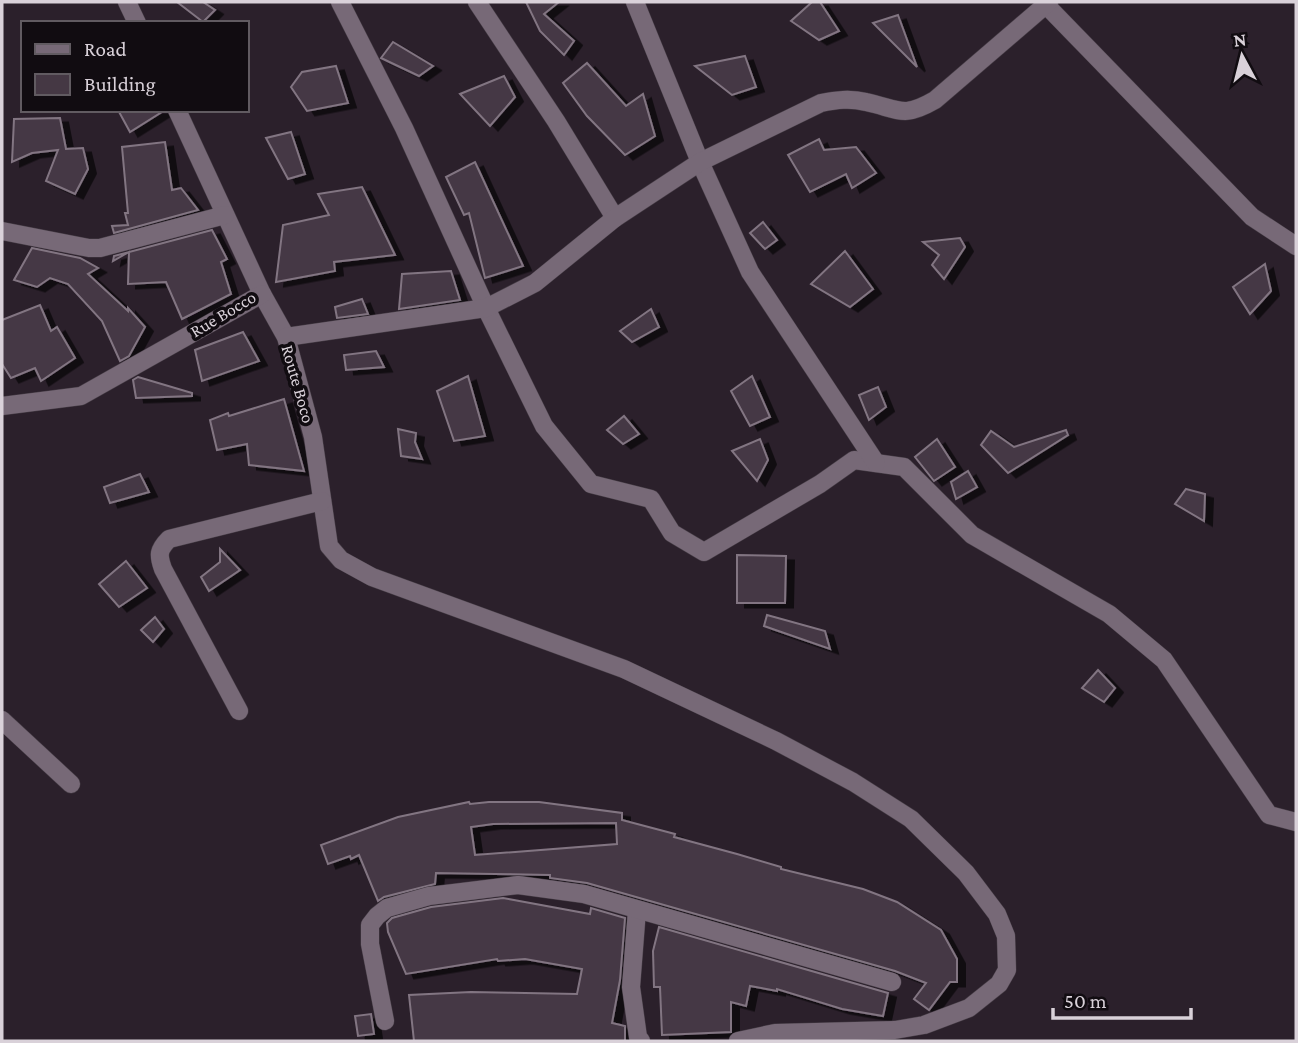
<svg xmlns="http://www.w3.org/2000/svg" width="1298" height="1043" viewBox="0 0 1298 1043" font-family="'Crimson Pro',serif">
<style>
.building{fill:#453844;stroke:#827582;stroke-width:2;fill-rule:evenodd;filter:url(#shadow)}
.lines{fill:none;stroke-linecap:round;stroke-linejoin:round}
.street-casing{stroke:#463d46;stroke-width:19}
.street{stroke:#776977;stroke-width:18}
.labels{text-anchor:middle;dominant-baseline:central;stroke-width:7;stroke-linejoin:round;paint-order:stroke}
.street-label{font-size:18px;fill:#d9d1d9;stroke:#110c11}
</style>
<defs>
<filter id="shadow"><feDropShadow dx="8" dy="4.5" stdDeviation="0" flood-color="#0009"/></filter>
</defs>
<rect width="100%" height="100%" fill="#2b202b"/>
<!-- building -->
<g class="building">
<polygon points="177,2 203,2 215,10 203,22"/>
<polygon points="526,2 559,2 544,14 574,41 564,55 540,31"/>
<polygon points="812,2 820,2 839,31 819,40 791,21"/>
<polygon points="898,15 917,67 873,23"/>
<polygon points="393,42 433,66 419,76 381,58"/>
<polygon points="745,56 756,87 732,95 695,66"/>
<polygon points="587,63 626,106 643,94 655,136 625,155 587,116 563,83"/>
<polygon points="336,66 348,103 307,111 291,87 302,72"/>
<polygon points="504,76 515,97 490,126 460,94"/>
<polygon points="118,110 165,110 130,132"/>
<polygon points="60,118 66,149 83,148 88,169 75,194 46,181 58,150 32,153 12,162 14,119"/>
<polygon points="291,132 305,174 288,179 266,138"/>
<polygon points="819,139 824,150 856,147 876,173 852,188 846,174 810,192 788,155"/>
<polygon points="165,142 172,190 181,188 198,210 114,233 112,226 128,225 125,213 128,213 122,147"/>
<polygon points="475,162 523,266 485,278 469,213 464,215 446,177"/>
<polygon points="362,187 395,255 334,262 335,271 276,282 283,225 329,215 318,194"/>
<polygon points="763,222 777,240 765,249 750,233"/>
<polygon points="212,230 227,259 221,262 231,294 182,319 166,282 128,284 129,252 113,261 114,256"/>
<polygon points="960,238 965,247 944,279 932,265 939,255 923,242"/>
<polygon points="32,248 80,258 98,268 88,274 128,311 128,308 145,327 129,356 120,361 102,321 68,284 50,278 37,287 14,280"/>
<polygon points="845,251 873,289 850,307 811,284"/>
<polygon points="1265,264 1271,291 1250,314 1233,287"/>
<polygon points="451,271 460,300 399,309 402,274"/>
<polygon points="362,299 368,314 337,318 335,307"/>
<polygon points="40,305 51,331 57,327 75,358 41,381 35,368 11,378 2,364 2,320"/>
<polygon points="651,309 659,327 632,342 620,331"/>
<polygon points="243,332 259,361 202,381 195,350"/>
<polygon points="376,351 384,367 346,370 344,355"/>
<polygon points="468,376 485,436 454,441 437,391"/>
<polygon points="752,376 770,417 750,426 731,391"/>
<polygon points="138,377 192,393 192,396 136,398 133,380"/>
<polygon points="878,387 886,407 869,420 859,395"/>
<polygon points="284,399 304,471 249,465 247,444 217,450 210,420 228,413 229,416"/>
<polygon points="624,416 639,434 623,444 607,430"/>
<polygon points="398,429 416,433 415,442 422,459 401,456"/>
<polygon points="1066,430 1068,435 1008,473 981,445 991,431 1014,447"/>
<polygon points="760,439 768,460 757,481 732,451"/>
<polygon points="937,439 955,467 934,481 915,457"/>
<polygon points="968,471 977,487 956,499 951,482"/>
<polygon points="140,474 149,492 110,503 104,487"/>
<polygon points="1186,489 1205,494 1204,521 1175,504"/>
<polygon points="220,549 240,570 209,591 201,577 220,562"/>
<polygon points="737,555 786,556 785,603 737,603"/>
<polygon points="126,561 147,588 119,607 99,584"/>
<polygon points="767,615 825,631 830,649 764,626"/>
<polygon points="155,617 164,629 153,642 141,630"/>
<polygon points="1098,670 1115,688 1104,702 1082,688"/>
<path d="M 469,802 L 470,804 L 489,802 L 539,802 L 622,813 L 622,820 L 675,834 L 674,837 L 737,854 L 781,867 L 781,869 L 863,889 L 897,902 L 941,930 L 957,959 L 957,982 L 950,982 L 929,1010 L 914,999 L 926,983 L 895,971 L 587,883 L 550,878 L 550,875 L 436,873 L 435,884 L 384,897 L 378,901 L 359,855 L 351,859 L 350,856 L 328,864 L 321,845 L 398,817 ZM 616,823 L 617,844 L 475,855 L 471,827 L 493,824 Z"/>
<polygon points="503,898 590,914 591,908 625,918 620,980 612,1023 625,1026 625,1041 414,1041 409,995 471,992 577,994 582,969 525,959 498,961 497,959 406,974 388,932 387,923 392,918 431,907"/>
<polygon points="659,927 888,993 883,1016 842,1009 777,989 777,991 750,986 746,1006 731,1002 731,1032 662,1035 660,987 654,987 653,951"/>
<polygon points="371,1014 374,1034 358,1036 355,1016"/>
</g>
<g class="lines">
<defs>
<g id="street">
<polyline points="127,2 137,23"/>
<polyline points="340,2 404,128 486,308 544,426 591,484 651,499 672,533 704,552 820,484 854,460 904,467 972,535 1109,614 1164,660 1269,815 1296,822"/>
<polyline points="477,2 556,121 615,218"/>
<polyline points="635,2 700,162 750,272 876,463"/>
<polyline points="1045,4 1252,217 1296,246"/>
<polyline points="177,110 262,294 286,337 313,437 329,546 341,560 372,577 624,669 776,741 853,782 911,819 966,873 997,914 1006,936 1007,970 999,984 969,1008 924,1025 895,1030 775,1033 738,1041"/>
<polyline points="2,231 89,248 100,248 225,215"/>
<path d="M 286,337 L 486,308 L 535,283 L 615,218 L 700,162 L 821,103 C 836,100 850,98 866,102 C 899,109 902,119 935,100 L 1049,2"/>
<polyline points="2,406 81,396 262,294"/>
<path d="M 239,711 L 163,569 C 158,555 158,550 169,539 L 322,501"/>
<polyline points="2,720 71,784"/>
<polyline points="637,910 631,987 638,1037 641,1041"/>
<polyline points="385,1021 370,944 370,925 377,916 387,908 429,896 518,885 584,894 892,982"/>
</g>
</defs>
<!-- street casing -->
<use href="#street" class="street-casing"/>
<!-- street -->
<use href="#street" class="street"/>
</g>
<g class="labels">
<!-- street labels -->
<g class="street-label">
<text transform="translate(223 314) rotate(-31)">Rue Bocco</text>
<text transform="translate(298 384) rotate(74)">Route Boco</text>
</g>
</g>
<!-- border -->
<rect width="1298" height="1043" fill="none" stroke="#d9d1d9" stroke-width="7"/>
<!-- legend -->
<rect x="21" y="21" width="228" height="91" fill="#110c11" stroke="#615b61" stroke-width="2"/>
<rect x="35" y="44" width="35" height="10" fill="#776977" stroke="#615b61" stroke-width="2"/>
<text x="84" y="56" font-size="21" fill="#d9d1d9">Road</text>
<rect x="35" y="74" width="35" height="21" fill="#453844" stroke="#615b61" stroke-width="2"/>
<text x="84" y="91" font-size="21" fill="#d9d1d9">Building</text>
<!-- north arrow -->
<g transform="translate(1242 56) rotate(353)" stroke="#110c11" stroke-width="5" paint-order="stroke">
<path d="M0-5L12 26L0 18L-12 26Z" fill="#d9d1d9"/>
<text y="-10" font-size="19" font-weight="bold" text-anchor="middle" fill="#d9d1d9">N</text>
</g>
<!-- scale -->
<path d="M1053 1008v10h138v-10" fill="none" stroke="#d9d1d9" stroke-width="3.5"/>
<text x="1064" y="1008" font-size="21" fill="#d9d1d9" stroke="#110c11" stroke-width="5" paint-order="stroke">50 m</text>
</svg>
